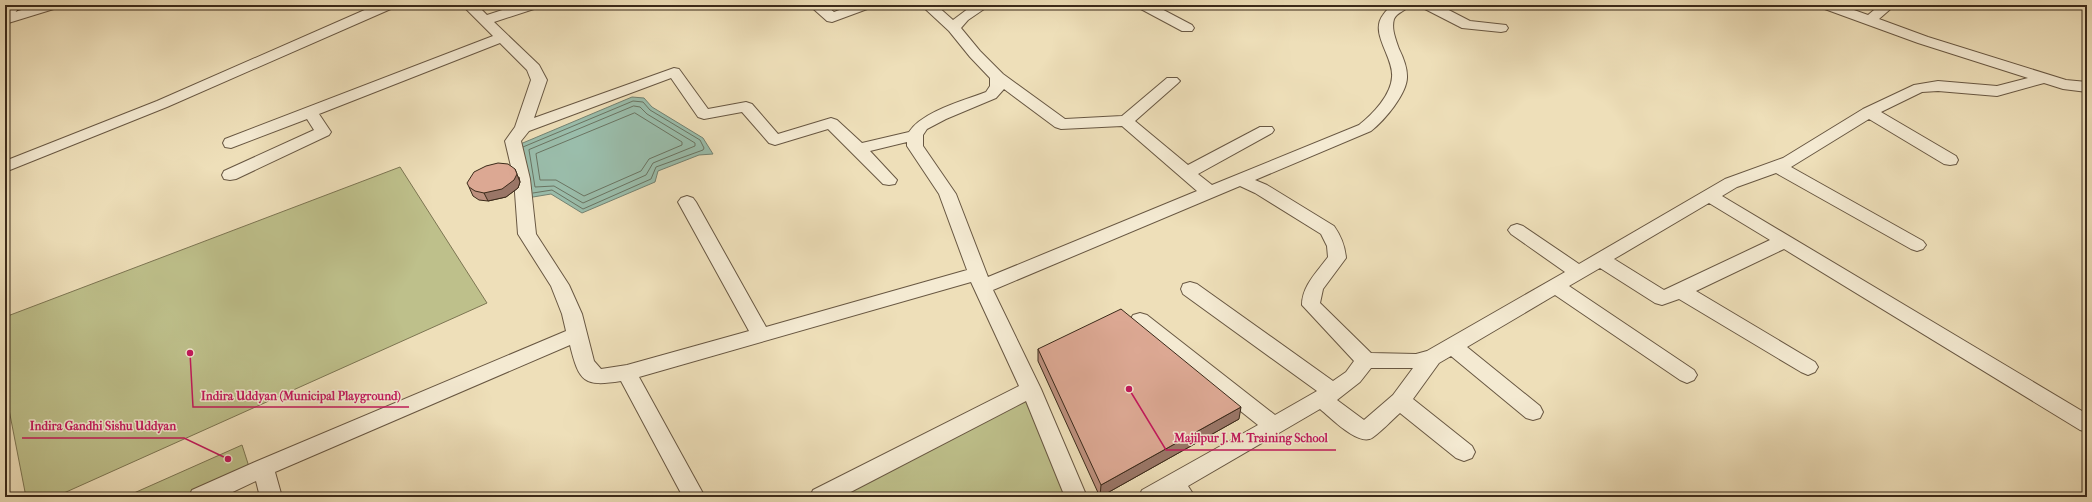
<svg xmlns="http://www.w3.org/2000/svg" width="2092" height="502" viewBox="0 0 2092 502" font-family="'IM FELL French Canon',serif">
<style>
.green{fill:#bec08b;stroke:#7c7552}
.water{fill:#9abdab;stroke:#748271}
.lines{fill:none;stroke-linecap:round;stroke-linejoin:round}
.shore{stroke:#6a7462;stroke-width:1}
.street-casing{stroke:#685742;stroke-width:2}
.secondary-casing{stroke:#3b2a1a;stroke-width:2}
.street{fill:#f4ead2;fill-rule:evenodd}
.secondary{fill:#f4ead2;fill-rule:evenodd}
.wall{fill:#bd907e;stroke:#3b2a1a}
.shaded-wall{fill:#9a7667;stroke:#3b2a1a}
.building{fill:#dca893;stroke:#3b2a1a}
.leader{fill:none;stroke:#c2185b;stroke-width:1.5}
.callout-dot{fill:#c2185b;stroke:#f4ead2;stroke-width:1.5}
.callout-label{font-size:12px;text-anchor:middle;font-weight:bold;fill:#c2185b;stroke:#f4ead2;stroke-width:3;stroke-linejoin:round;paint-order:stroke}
</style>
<rect width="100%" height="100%" fill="#eedfb9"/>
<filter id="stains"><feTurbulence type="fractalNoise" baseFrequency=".005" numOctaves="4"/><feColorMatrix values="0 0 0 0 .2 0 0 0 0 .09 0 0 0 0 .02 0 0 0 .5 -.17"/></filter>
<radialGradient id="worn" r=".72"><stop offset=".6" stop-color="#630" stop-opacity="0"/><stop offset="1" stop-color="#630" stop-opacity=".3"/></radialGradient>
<!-- green -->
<g class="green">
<polygon points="400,167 487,303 55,497 26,497 5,389 5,317"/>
<polygon points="1031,389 1074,497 822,497"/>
<polygon points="242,445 251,473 199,497 125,497"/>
</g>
<!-- water -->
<polygon class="water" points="632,97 644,98 652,107 703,138 713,154 699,155 658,171 655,182 582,213 551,194 527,198 518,145"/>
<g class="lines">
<!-- shore -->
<g class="shore">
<polygon points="634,106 640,107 647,114 695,143 695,146 653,163 646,175 583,203 554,186 535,187 529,150"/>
<polygon points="635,113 682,142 682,145 649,159 641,171 584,196 556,180 540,180 536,154"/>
<polyline points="523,147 633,101 643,102 650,110 700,140 704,148 703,150 656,167 651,179 583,209 552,190 533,193"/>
</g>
<defs>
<g id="street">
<polygon points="38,5 59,5 57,8 5,24 5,15"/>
<polygon points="376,5 395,5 393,8 167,107 5,172 5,161 157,101"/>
<path d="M 462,5 L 477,5 L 487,15 L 518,5 L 539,5 L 537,8 L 494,22 L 539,65 L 547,80 L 534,118 L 674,68 L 679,69 L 708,109 L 746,102 L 752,104 L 778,134 L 831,118 L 837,120 L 862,143 L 909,132 C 923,111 963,101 986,92 L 990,86 L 990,78 L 970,57 L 949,31 L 921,5 L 936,5 L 953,20 L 973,5 L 990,5 L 968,20 L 961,28 L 980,51 L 1003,74 L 1065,119 L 1122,116 L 1167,78 L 1177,78 L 1180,81 L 1177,84 L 1135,121 L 1188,165 L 1260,127 L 1272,127 L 1274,130 L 1272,133 L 1198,174 L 1212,185 L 1359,125 C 1373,114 1391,95 1392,77 C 1394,57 1369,33 1383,15 C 1390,4 1398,5 1410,5 C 1406,11 1397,12 1394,19 C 1391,29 1396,40 1399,49 C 1403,57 1407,67 1407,76 C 1408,93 1384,121 1371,131 L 1255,180 L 1267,185 L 1334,226 C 1341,236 1345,246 1346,258 L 1323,289 L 1320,303 L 1371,353 L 1416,354 L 1427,351 L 1565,272 L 1511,234 L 1508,230 L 1511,226 L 1517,224 L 1523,226 L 1579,264 L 1725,179 L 1783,158 L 1863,109 L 1914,85 L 1938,81 L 1997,86 L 2028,78 L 1918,43 L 1822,8 L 1820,5 L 1840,5 L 1868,15 L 1880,5 L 1895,5 L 1879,19 L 1928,37 L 2066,80 L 2087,82 L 2087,92 L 2063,89 L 2044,83 L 1997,96 L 1938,91 L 1922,92 L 1881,112 L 1956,156 L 1958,160 L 1956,164 L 1950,165 L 1944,164 L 1869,119 L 1791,167 L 1923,241 L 1926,245 L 1923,249 L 1917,251 L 1911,249 L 1776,173 L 1737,187 L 1722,196 L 2087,414 L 2087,432 L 2080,430 L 1784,249 L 1696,291 L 1815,362 L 1818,367 L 1815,372 L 1808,375 L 1801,372 L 1679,299 L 1662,305 L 1655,303 L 1600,268 L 1569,286 L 1694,370 L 1697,375 L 1694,380 L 1687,383 L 1680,380 L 1555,295 L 1467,347 L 1540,406 L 1543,412 L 1540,418 L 1533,420 L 1526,418 L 1451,356 L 1439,363 L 1413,399 L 1472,446 L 1475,452 L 1472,458 L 1464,461 L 1456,458 L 1400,413 C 1391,421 1382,431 1372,438 C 1358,446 1331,418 1320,409 L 1188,486 L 1195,497 L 1139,497 L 1142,490 L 1258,425 L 1133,325 L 1130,320 L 1133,315 L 1140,313 L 1147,315 L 1275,415 L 1317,391 L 1183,294 L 1181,289 L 1183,284 L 1190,282 L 1197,284 L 1333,381 L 1346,372 L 1354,361 L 1302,305 C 1302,286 1317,272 1328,257 L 1327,246 L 1321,234 L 1255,193 L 1240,186 L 993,290 L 1041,389 L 1087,497 L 1065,497 L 1026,401 L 841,497 L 810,497 L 813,490 L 1019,386 L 971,282 L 639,377 L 705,497 L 683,497 L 621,381 C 584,387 579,382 570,345 L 275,472 L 282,497 L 260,497 L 256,481 L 222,497 L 189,497 L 192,490 L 255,462 L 566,331 L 562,314 L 551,286 L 518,234 L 514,179 L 505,141 L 515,127 L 531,80 L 527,70 L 500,43 L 319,114 L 331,132 L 329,135 L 236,179 L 230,180 L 224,179 L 222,175 L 224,171 L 314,130 L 307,119 L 231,148 L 225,147 L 223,143 L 225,139 L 493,36 ZM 671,78 L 698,117 L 704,119 L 742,112 L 769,143 L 775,145 L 828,129 L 883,184 L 889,185 L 895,184 L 897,180 L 870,151 L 907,142 L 907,146 L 939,194 L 967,270 L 766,327 L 696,202 L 693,198 L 687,196 L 681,198 L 678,202 L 749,331 L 627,365 L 601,369 L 594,361 L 582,314 L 569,285 L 536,234 L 530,179 L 521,141 L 529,131 ZM 1004,89 L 1055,127 L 1061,129 L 1122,126 L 1197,191 L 988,277 L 956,194 L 923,146 L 923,135 L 927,129 L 946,119 L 996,98 ZM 1709,203 L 1770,240 L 1664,290 L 1614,259 ZM 1371,368 L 1413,368 L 1393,395 L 1364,420 L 1337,400 L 1360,382 Z"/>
<polygon points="809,5 825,5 834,12 853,5 872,5 870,8 832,22 827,21"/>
<polygon points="1137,5 1154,5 1192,25 1194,28 1192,31 1182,31 1139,8"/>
<polygon points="1421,5 1439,5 1470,21 1506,25 1508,28 1506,31 1501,32 1462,28 1423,8"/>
</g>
<polygon id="secondary" points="5,5 21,5 11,18 5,19"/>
</defs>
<!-- street casing -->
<use href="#street" class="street-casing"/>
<!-- secondary casing -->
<use href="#secondary" class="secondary-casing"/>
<!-- street -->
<use href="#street" class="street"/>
<!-- secondary -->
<use href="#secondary" class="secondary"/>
</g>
<!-- wall -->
<g class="wall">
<polygon points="519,177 520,182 518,188 506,197 488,201 479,200 473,196 469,187"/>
<polygon points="1038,349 1239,419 1100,497 1038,361"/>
</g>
<!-- shaded-wall -->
<g class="shaded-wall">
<polygon points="515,169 520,182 518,188 506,197 488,201 484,193"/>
<polygon points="1241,407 1239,419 1100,497 1101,485"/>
</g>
<!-- building -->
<g class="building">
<polygon points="498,163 508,164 515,169 517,174 514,180 502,189 484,193 475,191 469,187 467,183 474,172 486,166"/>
<polygon points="1121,309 1241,407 1101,485 1038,349"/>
</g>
<!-- callouts -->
<path class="leader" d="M190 353L193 407H409M228 459L184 438H22M1129 389L1166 450H1336"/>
<g class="callout-dot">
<circle cx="190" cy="353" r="4"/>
<circle cx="228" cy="459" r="4"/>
<circle cx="1129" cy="389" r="4"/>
</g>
<g class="callout-label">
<text x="301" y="400">Indira Uddyan (Municipal Playground)</text>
<text x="103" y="430">Indira Gandhi Sishu Uddyan</text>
<text x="1251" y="442">Majilpur J. M. Training School</text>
</g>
<!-- margin -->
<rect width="2092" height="502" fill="none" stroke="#eedfb9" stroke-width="20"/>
<rect x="6" y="6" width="2080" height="490" fill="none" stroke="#3b2a1a" stroke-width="2"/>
<rect x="10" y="10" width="2072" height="482" fill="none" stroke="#3b2a1a"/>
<rect width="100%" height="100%" filter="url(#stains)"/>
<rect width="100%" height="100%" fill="url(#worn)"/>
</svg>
